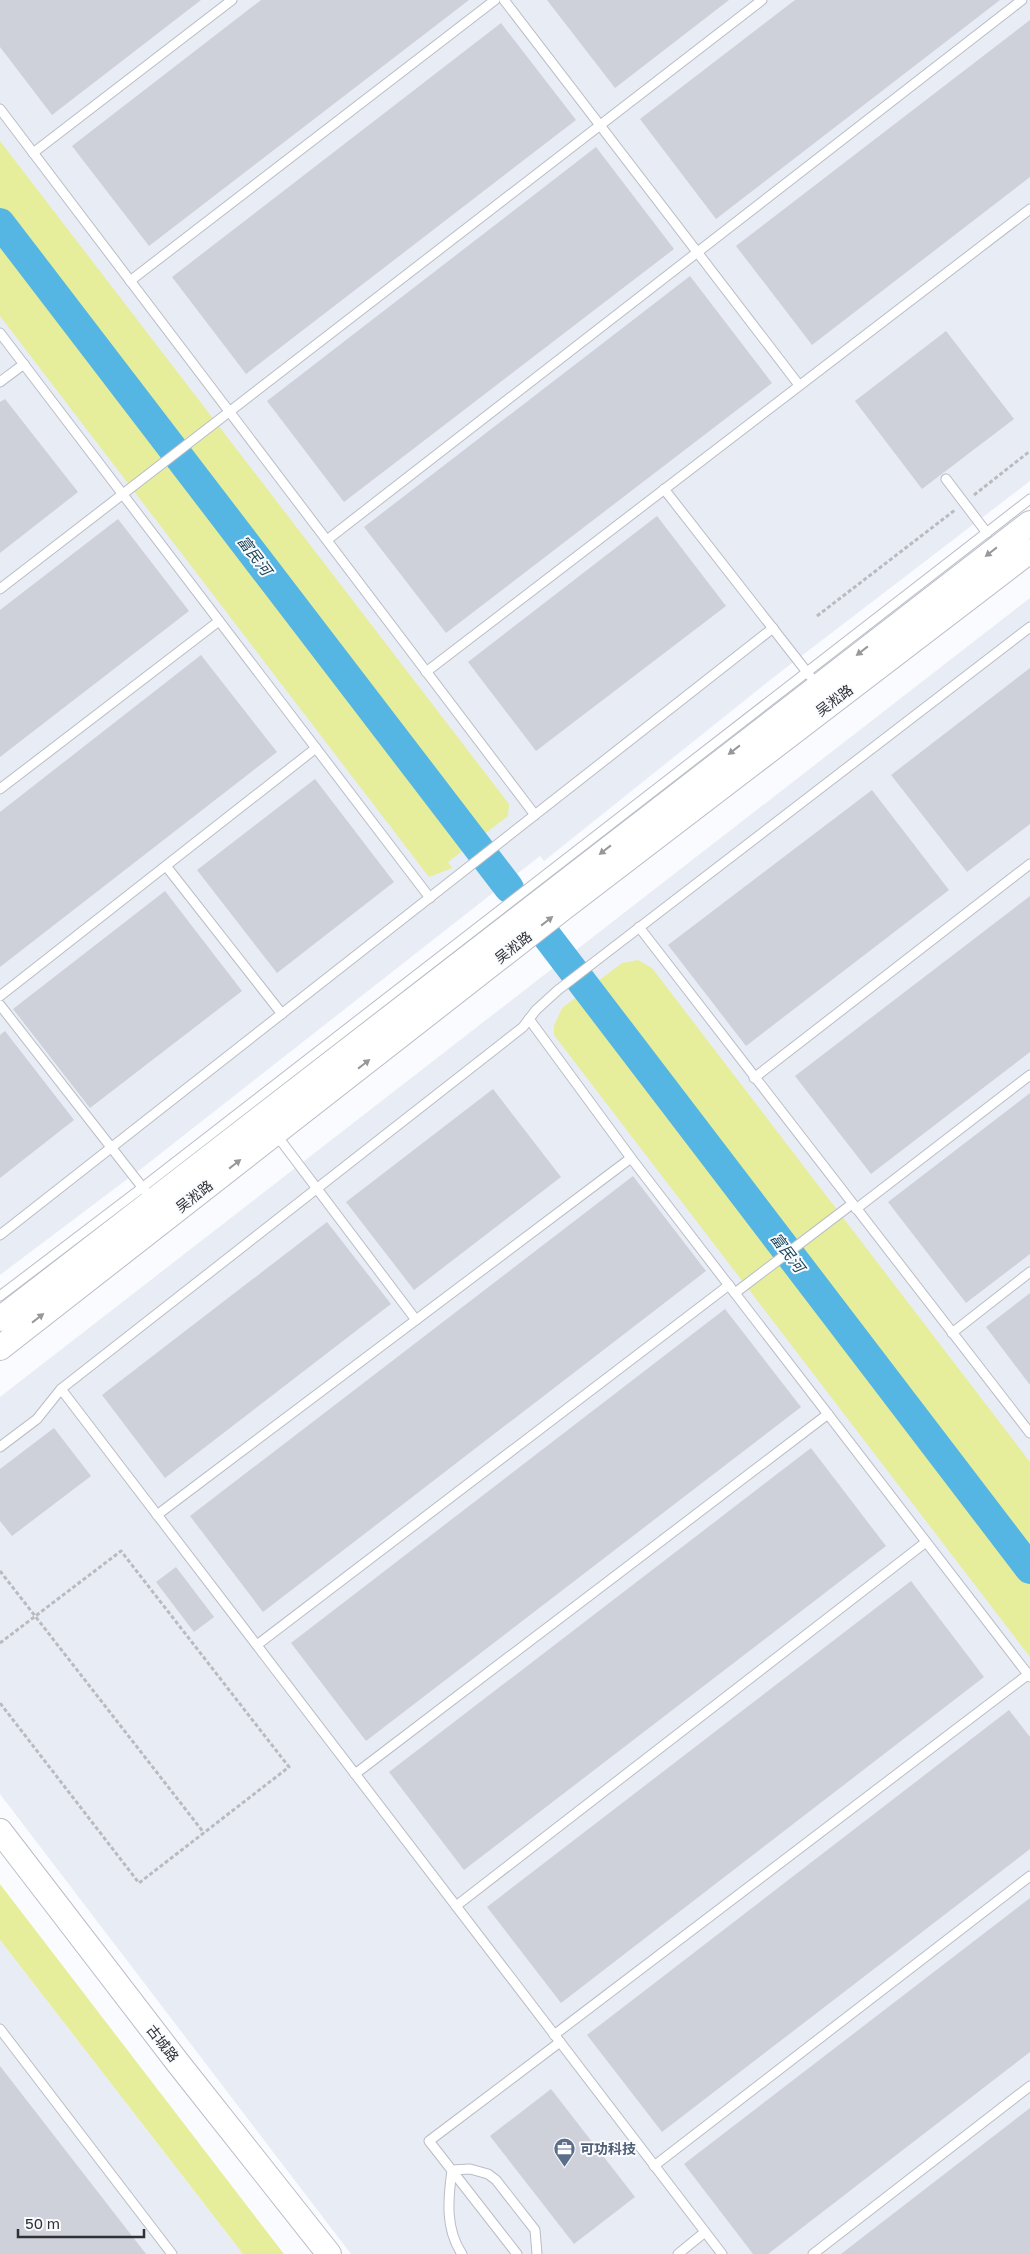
<svg xmlns="http://www.w3.org/2000/svg" width="1030" height="2254" viewBox="0 0 1030 2254" font-family="'Golos Text','Noto Sans SC',sans-serif">
<style>
.built{fill:#e8ecf5}
.green{fill:#e7ee9b}
.lines{fill:none;stroke-linecap:round;stroke-linejoin:round}
.river{stroke:#55b6e3;stroke-width:30}
.building{fill:#ced1da}
.lane-casing{stroke:#babdc6;stroke-width:11}
.secondary-casing{stroke:#babdc6;stroke-width:26}
.path{stroke:#babbbe;stroke-width:3;stroke-dasharray:4 2.5;stroke-linecap:butt}
.lane{stroke:#fff;stroke-width:9}
.secondary{stroke:#fff;stroke-width:24}
.oneway{fill:#98989a}
.labels{text-anchor:middle;dominant-baseline:central;stroke-width:4;stroke-linejoin:round;paint-order:stroke}
.street-label{font-size:14px;fill:#303134;stroke:#fafbff}
.service-label{font-size:14px;font-weight:bold;fill:#4e5e75;stroke:#fafbff;text-anchor:start}
.water-label{font-size:15px;font-style:italic;fill:#1b4558;stroke:#fafbff}
</style>
<rect width="100%" height="100%" fill="#fafbff"/>
<!-- built -->
<g class="built">
<polygon points="0,0 1030,0 1030,481 774,677 544,861 540,856 146,1165 0,1275"/>
<polygon points="1030,598 1030,2254 351,2254 0,1794 0,1397"/>
<polygon points="0,1940 243,2254 0,2254"/>
</g>
<!-- green -->
<g class="green">
<polygon points="0,141 509,804 508,816 448,862 452,868 429,877 0,316"/>
<polygon points="638,960 652,968 1030,1462 1030,1657 554,1035 554,1026 562,1008 622,963"/>
<polygon points="0,1884 284,2254 243,2254 0,1940"/>
</g>
<g class="lines">
<!-- river -->
<g class="river">
<polyline points="0,223 509,888"/>
<polyline points="546,935 1030,1569"/>
</g>
</g>
<!-- building -->
<g class="building">
<polygon points="0,0 201,0 52,115 0,47"/>
<polygon points="261,0 469,0 149,246 72,146"/>
<polygon points="547,0 729,0 615,88"/>
<polygon points="795,0 1000,0 716,219 640,119"/>
<polygon points="1030,20 1030,177 812,345 736,246"/>
<polygon points="501,23 576,120 246,374 172,277"/>
<polygon points="596,147 674,249 344,502 267,401"/>
<polygon points="690,276 772,383 446,633 364,527"/>
<polygon points="946,331 1014,419 922,489 855,401"/>
<polygon points="5,399 78,492 0,553 0,402"/>
<polygon points="657,516 726,606 536,751 468,662"/>
<polygon points="118,519 189,611 0,757 0,610"/>
<polygon points="201,655 277,752 0,967 0,812"/>
<polygon points="1030,668 1030,824 967,872 891,775"/>
<polygon points="315,779 394,882 277,973 197,870"/>
<polygon points="872,790 949,890 746,1046 668,945"/>
<polygon points="165,891 242,991 90,1108 13,1009"/>
<polygon points="1030,896 1030,1052 871,1174 795,1076"/>
<polygon points="5,1031 74,1120 0,1178 0,1035"/>
<polygon points="493,1089 561,1177 414,1290 346,1202"/>
<polygon points="1030,1093 1030,1254 966,1303 888,1202"/>
<polygon points="633,1176 706,1271 263,1612 190,1516"/>
<polygon points="327,1222 391,1304 165,1478 102,1395"/>
<polygon points="1030,1293 1030,1385 986,1327"/>
<polygon points="725,1309 801,1407 366,1741 291,1643"/>
<polygon points="54,1428 91,1476 12,1536 0,1521 0,1469"/>
<polygon points="811,1448 886,1546 464,1870 389,1772"/>
<polygon points="176,1567 214,1617 194,1632 156,1582"/>
<polygon points="911,1581 984,1677 561,2003 487,1907"/>
<polygon points="1009,1710 1030,1737 1030,1849 662,2132 587,2035"/>
<polygon points="1030,1898 1030,2052 768,2254 753,2254 684,2164"/>
<polygon points="0,2066 146,2254 0,2254"/>
<polygon points="551,2089 635,2197 574,2244 490,2136"/>
<polygon points="1030,2108 1030,2254 841,2254"/>
</g>
<g class="lines">
<defs>
<g id="lane">
<polyline points="504,0 799,385"/>
<polyline points="0,109 535,815"/>
<polyline points="33,153 232,0"/>
<polyline points="130,281 495,0"/>
<polyline points="0,333 430,898"/>
<polyline points="0,382 24,364"/>
<polyline points="946,479 987,533"/>
<polyline points="664,489 810,676"/>
<polyline points="327,540 1022,0"/>
<polyline points="0,589 762,0"/>
<polyline points="426,672 1030,209"/>
<polyline points="0,789 219,621"/>
<polyline points="166,866 282,1014"/>
<polyline points="639,927 1030,1433"/>
<polyline points="0,996 316,748"/>
<polyline points="0,1005 146,1192"/>
<polyline points="529,1019 631,1158 1030,1677"/>
<polyline points="754,1078 1030,864"/>
<polyline points="275,1133 416,1320"/>
<polyline points="856,1209 1030,1075"/>
<polyline points="0,1235 773,628"/>
<polyline points="735,1293 852,1204"/>
<polyline points="0,1296 143,1187 1030,499"/>
<polyline points="952,1333 1030,1272"/>
<polyline points="61,1389 722,2254"/>
<polyline points="0,1447 37,1419 61,1389 523,1027 536,1010 558,990 1030,627"/>
<polyline points="157,1515 631,1158"/>
<polyline points="257,1645 729,1285"/>
<polyline points="355,1774 828,1414"/>
<polyline points="456,1906 926,1542"/>
<polyline points="0,2029 172,2254"/>
<polyline points="554,2035 1030,1673"/>
<polyline points="654,2166 1030,1876"/>
<path d="M 462,2254 C 445,2229 448,2199 452,2170 L 470,2169 L 488,2174 L 496,2180 L 535,2230 L 537,2254"/>
<polyline points="517,2254 429,2141 560,2042"/>
<polyline points="678,2254 705,2232"/>
<polyline points="813,2254 1030,2086"/>
</g>
<g id="secondary">
<polyline points="0,1319 1030,523"/>
<polyline points="0,1348 562,909 1030,551"/>
<polyline points="0,1831 178,2063 329,2254"/>
</g>
</defs>
<!-- lane casing -->
<use href="#lane" class="lane-casing"/>
<!-- secondary casing -->
<use href="#secondary" class="secondary-casing"/>
<!-- path -->
<g class="path">
<polyline points="974,495 1030,451"/>
<polyline points="817,616 955,510"/>
<polyline points="0,1571 204,1833"/>
<polyline points="0,1643 121,1551 289,1767 139,1883 0,1703"/>
</g>
<!-- lane -->
<use href="#lane" class="lane"/>
<!-- secondary -->
<use href="#secondary" class="secondary"/>
</g>
<!-- one-way arrows -->
<defs><path id="oneway-solid" d="M-6-.8H1V-3.2L6.5 0L1 3.2V.8H-6Z" transform="scale(1.25)"/></defs>
<g class="oneway">
<use href="#oneway-solid" transform="translate(991 552) rotate(142)"/>
<use href="#oneway-solid" transform="translate(862 651) rotate(142)"/>
<use href="#oneway-solid" transform="translate(734 750) rotate(142)"/>
<use href="#oneway-solid" transform="translate(605 850) rotate(142)"/>
<use href="#oneway-solid" transform="translate(547 921) rotate(-38)"/>
<use href="#oneway-solid" transform="translate(364 1064) rotate(-38)"/>
<use href="#oneway-solid" transform="translate(235 1164) rotate(-38)"/>
<use href="#oneway-solid" transform="translate(38 1318) rotate(-38)"/>
</g>
<!-- icons -->
<defs>
<symbol id="office-pin" viewBox="-11 -11 22 30"><path d="M0 17L-7.5 6A9.5 9.5 0 1 1 7.5 6Z" fill="#5c6f8a" stroke="#fafbff"/><path d="M-6-3h4V-5.5h4V-3h4V5H-6ZM-1-4.5V-3h2v-1.5ZM-6 0V1H6V0Z" fill="#fff"/></symbol>
</defs>
<g fill-rule="evenodd">
<use href="#office-pin" x="552" y="2136" width="25" height="34"/>
</g>
<g class="labels">
<!-- street labels -->
<g class="street-label">
<text transform="translate(834 700) rotate(-37)">吴淞路</text>
<text transform="translate(513 947) rotate(-38)">吴淞路</text>
<text transform="translate(194 1196) rotate(-38)">吴淞路</text>
<text transform="translate(163 2043) rotate(52)">古城路</text>
</g>
<!-- service labels -->
<g class="service-label">
<text x="580" y="2148">可功科技</text>
</g>
<!-- water labels -->
<g class="water-label">
<text transform="translate(255 555) rotate(53)">富民河</text>
<text transform="translate(788 1252) rotate(53)">富民河</text>
</g>
</g>
<!-- scale -->
<path d="M18 2229v8h126v-8" fill="none" stroke="#303134" stroke-width="2.5"/>
<text x="25" y="2229" font-size="15" fill="#303134" stroke="#fafbff" stroke-width="4" paint-order="stroke">50 m</text>
</svg>
